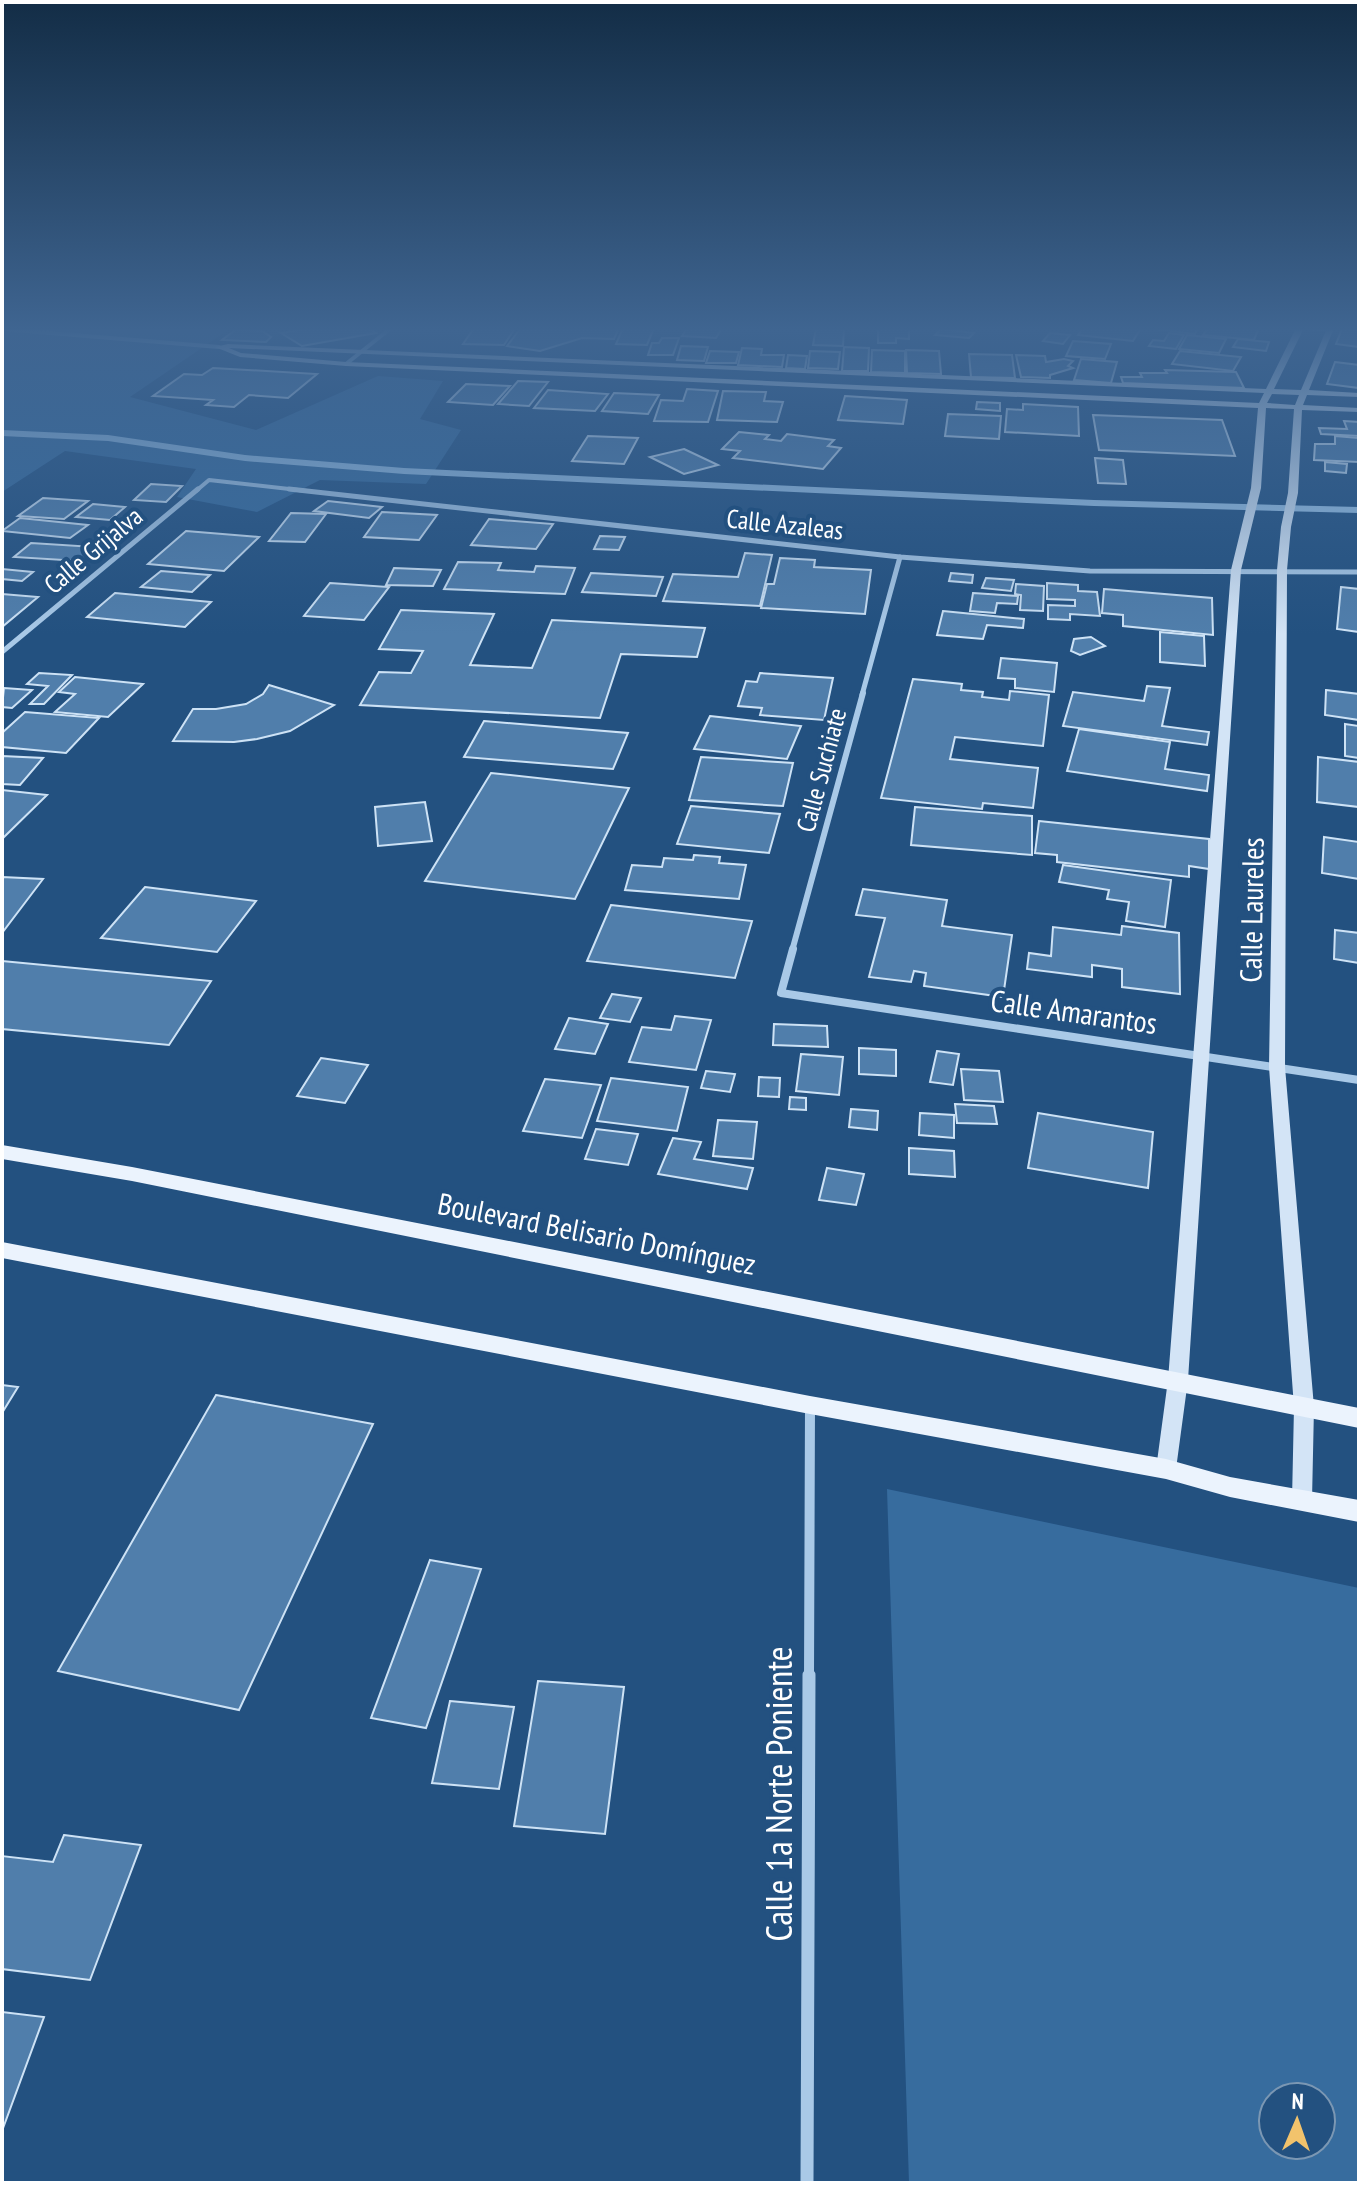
<svg xmlns="http://www.w3.org/2000/svg" width="1361" height="2185" viewBox="0 0 1361 2185" font-family="'PT Sans Narrow',sans-serif">
<style>
.green{fill:#376c9e;fill-rule:evenodd}
.lines{fill:none;stroke-linecap:round;stroke-linejoin:round}
.stream{fill:#9dc5e8;fill-rule:evenodd}
.building{fill:#507eab;stroke:#cde2f5;stroke-width:2}
.street-far5{stroke:#a9c9e7;stroke-width:4}
.street-far4{stroke:#a9c9e7;stroke-width:5}
.street-far3{stroke:#a9c9e7;stroke-width:6}
.street-far2{stroke:#a9c9e7;stroke-width:8}
.street-far1{stroke:#a9c9e7;stroke-width:10}
.street{stroke:#a9c9e7;stroke-width:13}
.secondary{fill:#d3e4f6;fill-rule:evenodd}
.primary{fill:#ebf3fd;fill-rule:evenodd}
.labels{text-anchor:middle;dominant-baseline:central;stroke-width:8;stroke-linejoin:round;paint-order:stroke}
.far-street-label{font-size:26px;fill:#fff;stroke:#235180}
.street-label{font-size:30px;fill:#fff;stroke:#235180}
.near-street-label{font-size:36px;fill:#fff;stroke:#235180}
</style>
<rect width="100%" height="100%" fill="#235180"/>
<!-- green -->
<g class="green">
<polygon points="2,328 231,328 130,397 256,430 378,376 443,381 420,419 461,430 426,484 320,480 257,512 177,497 196,469 65,451 2,492"/>
<path d="M 887,1489 L 1359,1588 L 1359,2183 L 909,2183 ZM 1273,2097 L 1321,2097 L 1321,2145 L 1273,2145 Z"/>
</g>
<g class="lines">
<!-- stream -->
<polygon class="stream" points="2,430 108,435 245,455 404,468 1094,500 1359,507 1359,513 1094,506 404,474 245,461 108,441 2,436"/>
</g>
<!-- building -->
<g class="building">
<polygon points="313,328 367,328 376,333 302,346 281,333"/>
<polygon points="474,328 515,328 504,345 463,344"/>
<polygon points="521,328 619,328 614,339 582,338 540,351 507,346"/>
<polygon points="623,328 654,328 647,345 616,344"/>
<polygon points="687,328 722,328 716,338 682,336"/>
<polygon points="816,328 844,328 843,346 813,345"/>
<polygon points="878,328 909,329 909,339 896,338 896,343 878,343"/>
<polygon points="1083,328 1141,328 1133,341 1078,335"/>
<polygon points="1148,328 1198,328 1195,334"/>
<polygon points="1208,328 1259,328 1254,340 1203,335"/>
<polygon points="941,329 974,333 969,338 935,335"/>
<polygon points="1342,329 1359,330 1359,347 1336,344"/>
<polygon points="235,330 262,331 271,337 266,342 222,340"/>
<polygon points="1050,333 1070,335 1063,344 1043,341"/>
<polygon points="1169,333 1184,335 1176,349 1149,346 1153,340 1164,341"/>
<polygon points="1187,335 1226,339 1219,353 1179,349"/>
<polygon points="662,338 679,338 673,355 648,355 652,343 659,343"/>
<polygon points="1238,339 1269,342 1266,351 1233,347"/>
<polygon points="1073,341 1111,344 1105,359 1066,356"/>
<polygon points="681,346 708,347 704,361 677,360"/>
<polygon points="844,347 869,348 868,371 842,371"/>
<polygon points="742,348 762,349 761,355 784,355 782,367 738,365"/>
<polygon points="872,350 905,351 905,373 871,372"/>
<polygon points="906,350 939,351 941,374 907,373"/>
<polygon points="710,351 739,352 736,363 706,363"/>
<polygon points="810,351 840,352 838,369 808,368"/>
<polygon points="1180,351 1241,357 1233,371 1172,364"/>
<polygon points="969,354 1012,355 1015,378 971,377"/>
<polygon points="788,355 807,356 805,369 786,368"/>
<polygon points="1016,355 1045,356 1046,362 1064,359 1073,361 1068,366 1073,368 1050,375 1050,378 1021,377"/>
<polygon points="1081,359 1117,362 1111,383 1074,380"/>
<polygon points="1335,362 1359,365 1359,388 1327,384"/>
<polygon points="213,368 317,374 288,398 249,395 234,407 206,405 213,400 153,396 184,374 202,375"/>
<polygon points="1165,370 1236,372 1244,388 1123,383 1121,377 1142,377 1140,373 1167,373"/>
<polygon points="518,381 548,382 529,406 498,404"/>
<polygon points="466,384 510,386 493,405 448,402"/>
<polygon points="687,389 718,391 708,422 654,421 661,400 683,401"/>
<polygon points="548,390 608,394 595,411 534,408"/>
<polygon points="723,391 766,392 764,401 783,402 777,422 717,420"/>
<polygon points="614,393 659,395 648,414 602,411"/>
<polygon points="845,396 907,400 903,424 838,420"/>
<polygon points="977,402 1000,403 1000,411 976,409"/>
<polygon points="1023,404 1078,407 1079,436 1005,432 1007,409 1023,410"/>
<polygon points="948,414 1001,416 999,439 945,436"/>
<polygon points="1093,415 1222,420 1235,456 1099,450"/>
<polygon points="1344,421 1359,422 1359,436 1321,434 1319,428 1347,429"/>
<polygon points="739,432 769,435 765,439 781,441 787,434 834,440 828,446 841,448 823,469 733,458 740,451 722,449"/>
<polygon points="588,436 638,438 624,464 572,461"/>
<polygon points="1335,436 1359,438 1359,462 1314,460 1315,444 1335,444"/>
<polygon points="684,449 718,465 684,474 650,457"/>
<polygon points="1095,458 1123,460 1126,484 1098,483"/>
<polygon points="1325,462 1347,464 1346,473 1325,471"/>
<polygon points="151,484 182,486 166,502 134,500"/>
<polygon points="43,498 88,501 64,519 18,516"/>
<polygon points="328,501 382,507 369,518 314,511"/>
<polygon points="93,504 125,507 110,520 76,517"/>
<polygon points="382,512 437,515 419,540 364,537"/>
<polygon points="291,513 326,514 305,542 269,541"/>
<polygon points="20,518 88,525 70,538 2,531"/>
<polygon points="489,519 553,524 536,549 471,545"/>
<polygon points="186,531 259,537 224,571 148,564"/>
<polygon points="600,536 625,537 619,550 594,549"/>
<polygon points="31,543 95,547 80,561 14,557"/>
<polygon points="745,553 772,555 760,606 663,601 673,574 738,577"/>
<polygon points="780,558 815,560 814,567 871,570 865,614 761,608 767,584 774,584"/>
<polygon points="458,562 501,563 498,570 534,572 536,566 575,568 565,594 444,589"/>
<polygon points="394,568 441,570 433,586 386,585"/>
<polygon points="2,569 33,572 22,581 2,579"/>
<polygon points="161,571 210,575 192,592 141,587"/>
<polygon points="591,573 663,577 656,596 582,592"/>
<polygon points="951,573 973,575 972,583 949,581"/>
<polygon points="986,578 1014,580 1011,591 982,588"/>
<polygon points="330,583 389,587 364,620 304,616"/>
<polygon points="1047,583 1078,585 1078,591 1097,592 1100,616 1070,614 1070,620 1048,619 1048,605 1075,606 1075,600 1047,599"/>
<polygon points="1016,584 1044,586 1043,611 1020,610 1021,595 1015,594"/>
<polygon points="1341,587 1359,589 1359,632 1337,629"/>
<polygon points="1104,589 1212,598 1213,635 1123,626 1123,615 1102,613"/>
<polygon points="115,593 211,602 185,627 87,617"/>
<polygon points="973,593 1018,596 1017,604 997,603 995,613 970,611"/>
<polygon points="2,594 38,597 2,627"/>
<polygon points="401,610 494,614 470,665 532,668 552,620 705,628 697,657 621,654 600,718 360,705 379,672 411,673 423,651 379,649"/>
<polygon points="943,611 1024,619 1023,628 987,625 983,639 937,635"/>
<polygon points="1160,632 1204,636 1205,666 1160,662"/>
<polygon points="1091,637 1105,646 1080,655 1071,651 1074,639"/>
<polygon points="1001,658 1057,663 1054,692 1015,688 1015,679 998,678"/>
<polygon points="39,673 72,675 44,704 30,704 48,686 27,684"/>
<polygon points="760,673 833,678 824,720 760,715 762,708 738,706 746,681 757,682"/>
<polygon points="75,677 143,684 108,717 55,712 75,694 59,692"/>
<polygon points="913,679 962,684 961,690 983,692 982,697 1009,700 1010,691 1049,695 1043,746 955,737 950,759 1038,768 1033,808 983,803 982,809 881,798"/>
<polygon points="269,685 334,705 290,731 257,739 234,742 173,741 193,709 216,709 246,704 263,694"/>
<polygon points="1147,686 1170,688 1162,726 1209,732 1207,745 1063,726 1073,692 1144,701"/>
<polygon points="4,688 32,690 12,708 2,707"/>
<polygon points="1326,690 1359,694 1359,720 1325,715"/>
<polygon points="25,712 99,718 66,753 2,747 2,733"/>
<polygon points="710,716 801,726 787,759 694,749"/>
<polygon points="484,721 628,733 613,769 464,757"/>
<polygon points="1345,724 1359,726 1359,758 1345,756"/>
<polygon points="1079,729 1170,742 1165,769 1209,775 1207,791 1067,771"/>
<polygon points="2,756 43,758 20,785 2,784"/>
<polygon points="701,757 793,763 783,806 689,800"/>
<polygon points="1318,757 1359,762 1359,807 1317,802"/>
<polygon points="491,773 629,788 575,899 425,881"/>
<polygon points="2,790 47,795 3,838 2,837"/>
<polygon points="425,802 432,841 378,846 375,807"/>
<polygon points="691,806 780,814 769,853 677,844"/>
<polygon points="915,807 1032,816 1032,855 911,845"/>
<polygon points="1039,821 1209,839 1209,869 1189,866 1189,877 1057,862 1057,855 1035,853"/>
<polygon points="1324,837 1359,842 1359,879 1322,873"/>
<polygon points="694,855 720,857 719,863 746,865 739,899 625,890 632,865 662,867 664,858 693,860"/>
<polygon points="1063,865 1171,880 1165,927 1126,921 1129,902 1107,899 1109,890 1059,882"/>
<polygon points="2,877 43,879 2,933"/>
<polygon points="145,887 256,901 217,952 101,938"/>
<polygon points="863,889 947,900 942,926 1012,935 1003,997 924,986 926,973 914,971 911,982 869,977 885,918 856,915"/>
<polygon points="611,905 752,921 735,978 587,961"/>
<polygon points="1122,926 1179,933 1180,994 1122,987 1122,969 1092,965 1092,977 1027,969 1029,953 1051,956 1053,927 1121,935"/>
<polygon points="1335,930 1359,933 1359,963 1334,959"/>
<polygon points="2,961 211,981 169,1045 2,1029"/>
<polygon points="612,994 641,998 630,1022 600,1018"/>
<polygon points="675,1016 711,1020 696,1070 629,1062 642,1027 671,1030"/>
<polygon points="569,1018 608,1024 595,1054 555,1049"/>
<polygon points="774,1024 827,1026 828,1047 773,1045"/>
<polygon points="859,1048 896,1050 896,1076 859,1074"/>
<polygon points="937,1051 959,1054 953,1085 930,1082"/>
<polygon points="801,1054 843,1057 839,1095 796,1091"/>
<polygon points="321,1058 368,1065 345,1103 297,1096"/>
<polygon points="961,1069 999,1071 1003,1102 964,1100"/>
<polygon points="706,1071 735,1074 730,1092 701,1088"/>
<polygon points="759,1077 780,1078 779,1097 758,1096"/>
<polygon points="611,1078 688,1087 677,1131 597,1121"/>
<polygon points="545,1079 601,1085 582,1138 523,1131"/>
<polygon points="790,1097 806,1098 806,1110 789,1109"/>
<polygon points="955,1104 994,1106 997,1124 957,1123"/>
<polygon points="851,1109 878,1111 877,1130 849,1127"/>
<polygon points="920,1113 954,1115 954,1138 919,1135"/>
<polygon points="1038,1113 1153,1132 1148,1188 1028,1168"/>
<polygon points="718,1120 757,1122 753,1159 713,1156"/>
<polygon points="596,1129 638,1134 628,1165 585,1159"/>
<polygon points="673,1138 701,1142 694,1159 753,1168 747,1189 658,1174"/>
<polygon points="909,1148 954,1151 955,1177 909,1174"/>
<polygon points="827,1168 864,1174 856,1205 819,1200"/>
<polygon points="2,1385 18,1387 2,1413"/>
<polygon points="216,1395 373,1424 239,1710 58,1671"/>
<polygon points="430,1560 481,1569 426,1728 371,1718"/>
<polygon points="538,1681 624,1687 605,1834 514,1826"/>
<polygon points="450,1701 514,1707 499,1789 432,1783"/>
<polygon points="64,1835 141,1845 90,1980 2,1969 2,1856 53,1862"/>
<polygon points="2,2012 44,2017 2,2131"/>
</g>
<g class="lines">
<!-- street-far5 -->
<g class="street-far5">
<polyline points="1307,328 1331,330"/>
<polyline points="2,329 219,347"/>
<polyline points="346,364 391,328"/>
<polyline points="196,491 209,480 307,491"/>
</g>
<!-- street-far4 -->
<g class="street-far4">
<polyline points="289,489 900,557 1090,571 1359,572"/>
<polyline points="2,652 198,489"/>
<polyline points="862,695 900,557"/>
</g>
<!-- street-far3 -->
<polyline class="street-far3" points="792,951 863,693"/>
<!-- street-far2 -->
<polyline class="street-far2" points="793,949 781,993 1359,1080"/>
<!-- street-far1 -->
<polyline class="street-far1" points="809,1677 810,1406"/>
<!-- street -->
<polyline class="street" points="807,2183 809,1675"/>
<!-- secondary -->
<path class="secondary" d="M 1296,328 L 1304,328 L 1274,389 L 1301,390 L 1327,328 L 1334,328 L 1309,390 L 1359,393 L 1359,397 L 1307,395 L 1303,405 L 1359,408 L 1359,412 L 1302,410 L 1298,493 L 1291,527 L 1287,570 L 1285,1067 L 1314,1407 L 1312,1500 L 1309,1506 L 1302,1508 L 1295,1506 L 1292,1500 L 1294,1407 L 1269,1067 L 1277,570 L 1281,527 L 1288,493 L 1294,409 L 1266,408 L 1261,488 L 1241,570 L 1188,1380 L 1176,1469 L 1173,1475 L 1166,1477 L 1159,1475 L 1156,1469 L 1168,1380 L 1231,570 L 1251,488 L 1258,408 L 346,366 L 240,357 L 215,347 L 228,344 L 1266,389 ZM 229,348 L 1264,393 L 1259,403 L 346,362 L 241,353 ZM 1272,394 L 1299,395 L 1295,405 L 1267,403 Z"/>
<!-- primary -->
<g class="primary">
<polygon points="2,1145 132,1167 1359,1408 1359,1428 132,1181 2,1159"/>
<polygon points="2,1242 810,1396 1166,1459 1230,1477 1359,1500 1359,1522 1230,1497 1166,1479 810,1414 2,1258"/>
</g>
</g>
<!-- sky -->
<linearGradient id="sky" x2="0" y2="1"><stop stop-color="#132d46"/><stop offset="0.52" stop-color="#3f6591"/><stop offset="1" stop-color="#3f6591" stop-opacity="0"/></linearGradient>
<rect width="1361" height="634" fill="url(#sky)"/>
<g class="labels">
<!-- far-street labels -->
<g class="far-street-label">
<text transform="translate(785 524) rotate(6)">Calle Azaleas</text>
<text transform="translate(93 550) rotate(-40)">Calle Grijalva</text>
<text transform="translate(821 770) rotate(-75)">Calle Suchiate</text>
</g>
<!-- street labels -->
<g class="street-label">
<text transform="translate(1251 910) rotate(-89)">Calle Laureles</text>
<text transform="translate(1074 1011) rotate(8)">Calle Amarantos</text>
<text transform="translate(597 1233) rotate(11)">Boulevard Belisario Domínguez</text>
</g>
<!-- near-street labels -->
<g class="near-street-label">
<text transform="translate(778 1794) rotate(-90)">Calle 1a Norte Poniente</text>
</g>
</g>
<!-- border -->
<rect width="1361" height="2185" fill="none" stroke="#ffffff" stroke-width="8"/>
<!-- north arrow -->
<g transform="translate(1297 2121) rotate(2)"><circle r="38" fill="#235180" stroke="#7b97b3" stroke-width="2"/>
<path d="M0-6L14 30L0 20L-14 30Z" fill="#f2c36c"/>
<text y="-12" font-size="22" font-weight="bold" text-anchor="middle" fill="#ffffff">N</text>
</g>
</svg>
